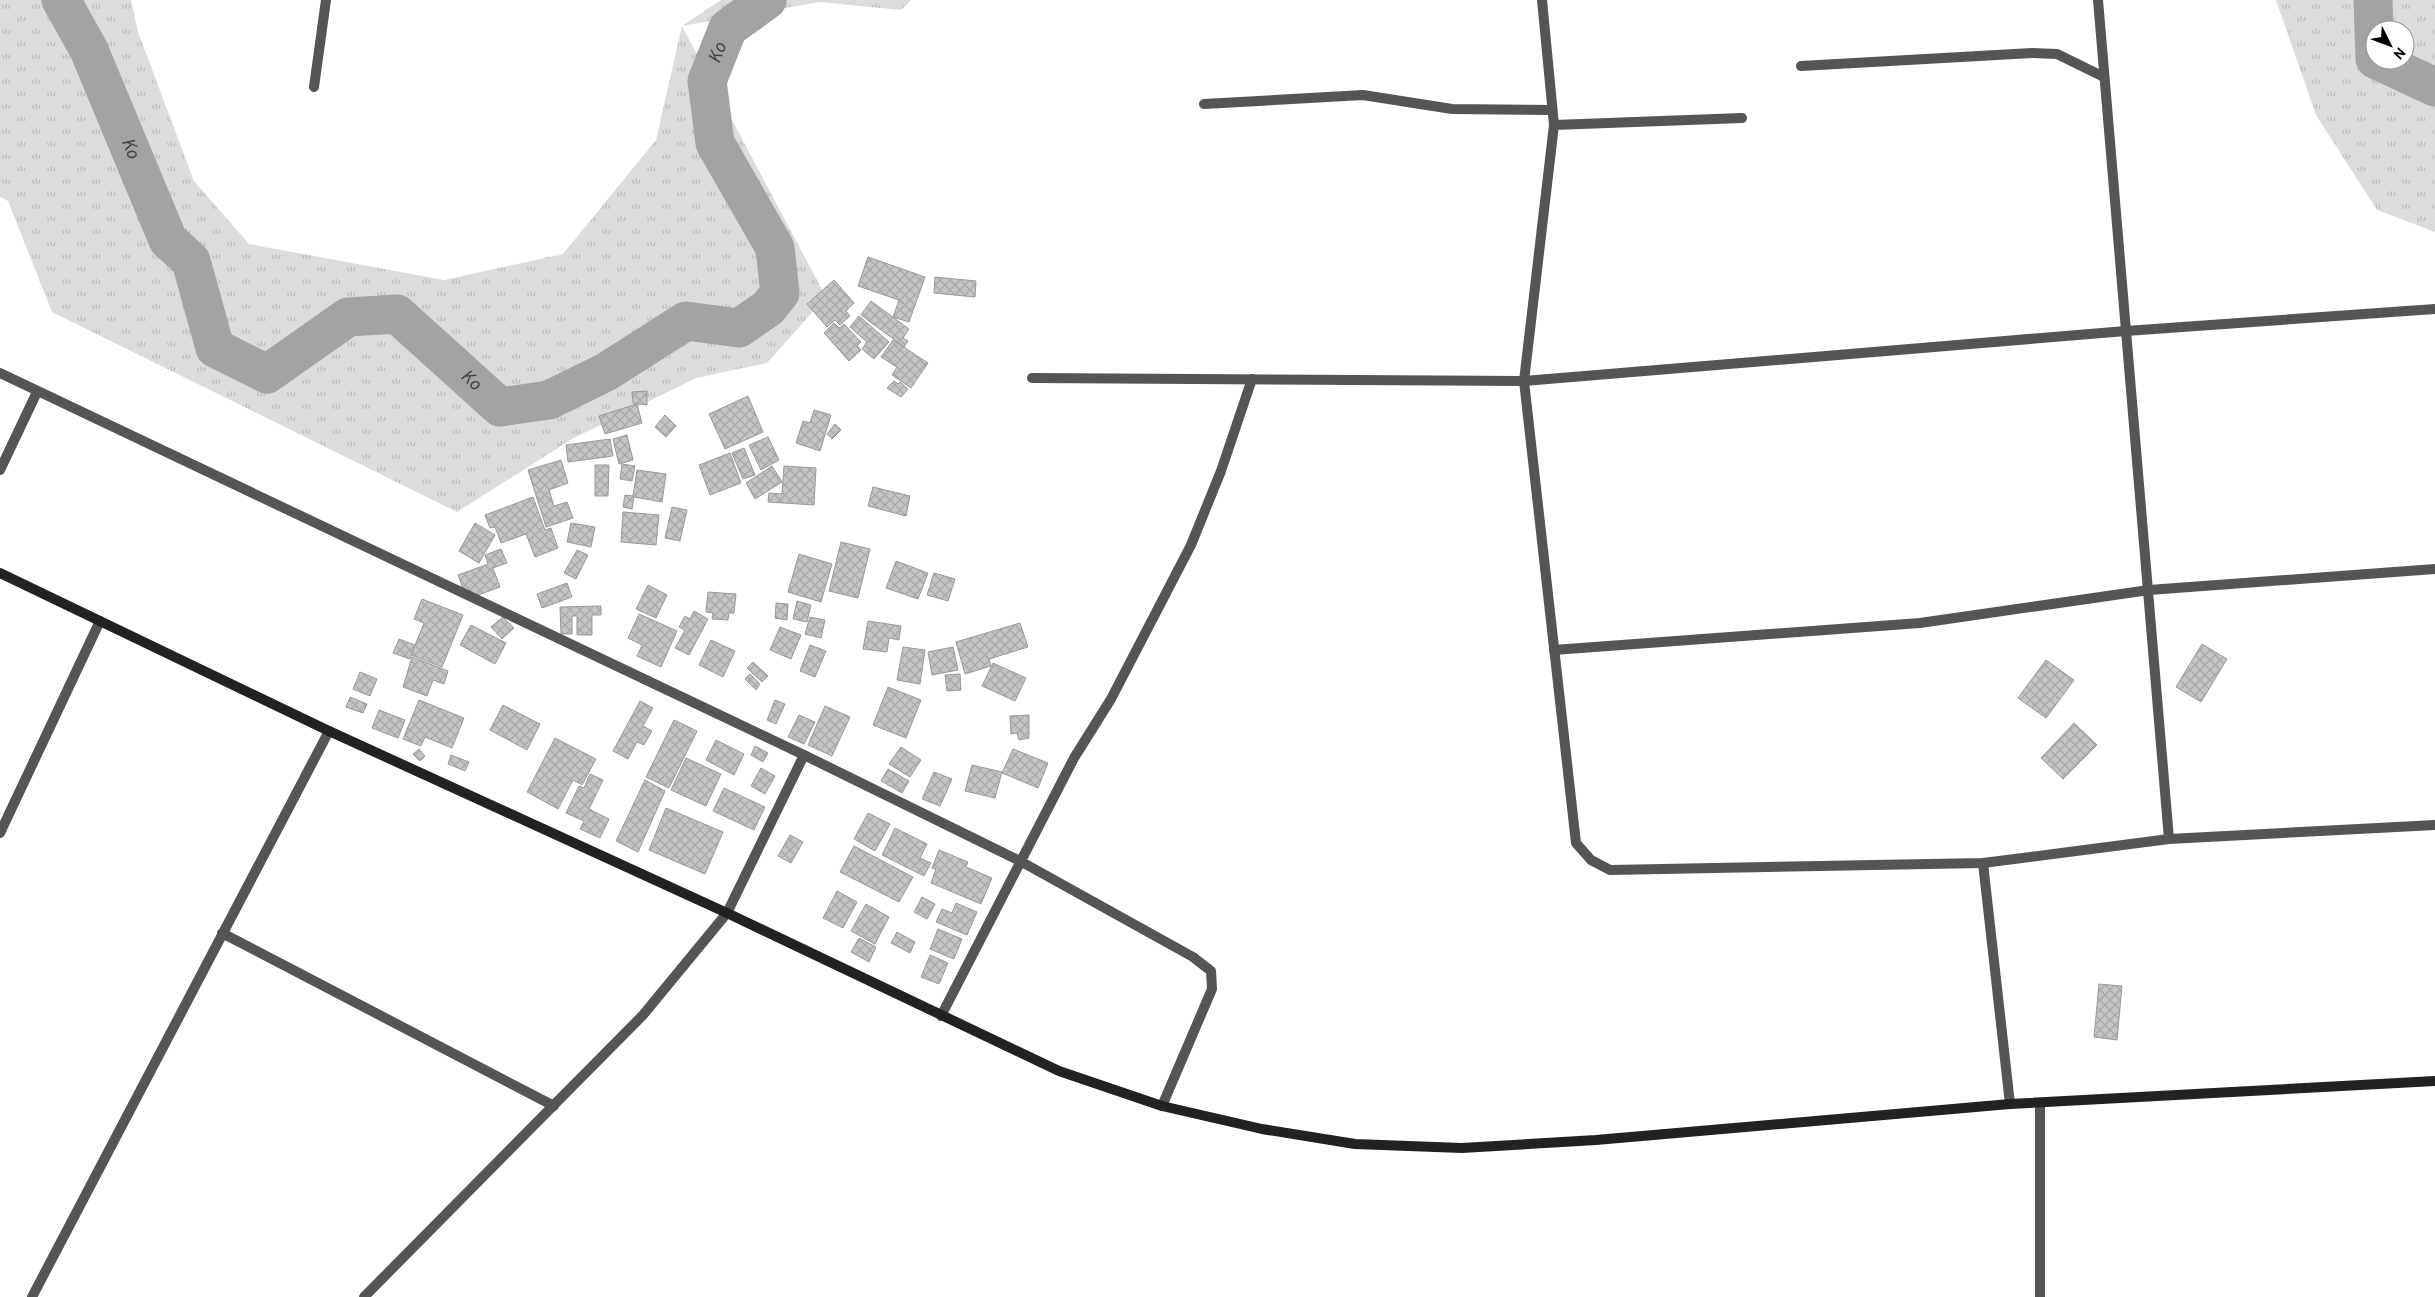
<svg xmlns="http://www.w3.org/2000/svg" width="2435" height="1297" viewBox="0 0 2435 1297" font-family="Overpass,sans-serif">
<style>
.grass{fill:url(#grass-tufts);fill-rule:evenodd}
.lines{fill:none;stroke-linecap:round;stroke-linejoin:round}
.river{stroke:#a3a3a3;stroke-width:39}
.building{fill:url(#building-cross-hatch);stroke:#999}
.street{stroke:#555;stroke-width:10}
.secondary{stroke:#222;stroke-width:10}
.labels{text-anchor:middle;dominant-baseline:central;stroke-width:4;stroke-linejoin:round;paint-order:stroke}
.water-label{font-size:18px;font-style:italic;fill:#444;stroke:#fff}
</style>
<defs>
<pattern id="grass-tufts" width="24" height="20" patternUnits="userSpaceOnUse" patternTransform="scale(1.25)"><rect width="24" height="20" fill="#dcdcdc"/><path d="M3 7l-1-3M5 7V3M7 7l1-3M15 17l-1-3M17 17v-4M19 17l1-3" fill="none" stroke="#bbb"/></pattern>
<pattern id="building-cross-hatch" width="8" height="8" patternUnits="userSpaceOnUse" patternTransform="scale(1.25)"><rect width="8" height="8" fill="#c4c4c4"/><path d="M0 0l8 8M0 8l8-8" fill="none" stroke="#a7a7a7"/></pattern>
</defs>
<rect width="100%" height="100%" fill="#fff"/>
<!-- grass -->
<g class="grass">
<polygon points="0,0 131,0 138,32 194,181 249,244 444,280 563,254 656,140 682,26 721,0 911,0 901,10 820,2 682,26 826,297 767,363 696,378 572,439 457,512 52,312 8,201 0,197"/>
<path d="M 2276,0 L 2435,0 L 2435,232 L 2377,210 L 2316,115 ZM 2375,30 L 2405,30 L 2405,60 L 2375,60 Z"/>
</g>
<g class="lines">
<!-- river -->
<g class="river">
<path id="s1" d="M 61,0 L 89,50 L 168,240 L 191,261 L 215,348 L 267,374 L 348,317 L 397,314 L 500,407 L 549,400 L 606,372 L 686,321 L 739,328 L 768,308 L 780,293 L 775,248 L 715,143 L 707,81 L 728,28 L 767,0"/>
<polyline points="2373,0 2375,59"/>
<polyline points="2377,60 2435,87"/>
</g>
</g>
<!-- building -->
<g class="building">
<polygon points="868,257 925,277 909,322 893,317 899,300 858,286"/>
<polygon points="935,277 976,281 975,297 934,293"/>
<polygon points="834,280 854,303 846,311 850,316 840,325 835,320 827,327 807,304"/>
<polygon points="871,301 909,329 903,338 908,341 904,347 861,315"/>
<polygon points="859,316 889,342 874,359 862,349 867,342 850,327"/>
<polygon points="834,323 839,328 844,324 861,342 857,346 861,350 849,361 824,333"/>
<polygon points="893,340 928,363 911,388 892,375 897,367 881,357"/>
<polygon points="894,381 898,384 900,382 908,389 901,397 887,388"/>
<polygon points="647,391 647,405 633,403 632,392"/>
<polygon points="748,396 763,432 725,449 709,414"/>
<polygon points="637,404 642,423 605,434 599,416"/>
<polygon points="814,410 831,415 820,451 796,443 803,421 810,423"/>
<polygon points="665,415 676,426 666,437 655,427"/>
<polygon points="835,424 841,430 832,439 827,434"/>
<polygon points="627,435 633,460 619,464 613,439"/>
<polygon points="768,437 779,460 761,470 749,445"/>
<polygon points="610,439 613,456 568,462 566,445"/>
<polygon points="744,448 755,475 743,479 732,453"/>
<polygon points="730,453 741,483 710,495 699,465"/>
<polygon points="561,460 568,483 549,490 554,506 567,502 573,518 546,527 528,470"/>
<polygon points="622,464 635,466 632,481 620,479"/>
<polygon points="595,465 609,465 608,496 595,496"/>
<polygon points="772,466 782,482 755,499 746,483"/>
<polygon points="784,466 816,468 814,505 768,502 769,493 782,494"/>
<polygon points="637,470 666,474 662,502 634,497 632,509 623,507 625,495 633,496"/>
<polygon points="873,487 910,496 906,516 868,506"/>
<polygon points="533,497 545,530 551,528 558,548 535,557 526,534 501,543 495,527 490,528 485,515"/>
<polygon points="672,507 687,510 680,541 665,538"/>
<polygon points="623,512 659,515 656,545 621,542"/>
<polygon points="475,523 495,535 479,563 459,551"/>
<polygon points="571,523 595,527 591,547 567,542"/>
<polygon points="841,542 870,549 858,598 829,591"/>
<polygon points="501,549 507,563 493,568 500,587 467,599 458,575 488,564 485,555"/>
<polygon points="577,550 588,555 576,579 564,573"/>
<polygon points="799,554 832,564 821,602 788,592"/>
<polygon points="896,561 928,573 918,599 886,588"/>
<polygon points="934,573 955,579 948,601 927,595"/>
<polygon points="567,583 572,597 542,608 537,594"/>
<polygon points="648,585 667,595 656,618 636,609"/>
<polygon points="708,592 736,594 734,613 729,613 728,620 712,619 713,613 706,612"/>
<polygon points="422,599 463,615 442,667 411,655 424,623 414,619"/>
<polygon points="797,601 811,605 807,622 793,619"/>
<polygon points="776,603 788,604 787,620 775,618"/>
<polygon points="601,606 601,615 592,615 592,635 577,635 577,616 572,616 572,634 561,634 560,607"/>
<polygon points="694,611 708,619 689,655 675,648 685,630 679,627 685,616 690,619"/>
<polygon points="639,614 677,631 661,667 637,656 642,645 628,638"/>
<polygon points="503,617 514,628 502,639 491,627"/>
<polygon points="810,617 825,620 821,638 805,634"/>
<polygon points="868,621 901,626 899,640 889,638 887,652 863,649"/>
<polygon points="1020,623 1028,647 989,659 991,666 965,674 956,642"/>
<polygon points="471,625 506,643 495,664 460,645"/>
<polygon points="780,627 801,635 791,659 770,650"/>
<polygon points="399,639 415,645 410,659 393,653"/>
<polygon points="711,640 735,651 723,677 699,665"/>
<polygon points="2202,644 2227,659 2201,702 2176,687"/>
<polygon points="810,645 826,651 815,677 800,671"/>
<polygon points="903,647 925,650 920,684 897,680"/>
<polygon points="953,647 958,670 932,675 928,652"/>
<polygon points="412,657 448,671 444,684 433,680 427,696 403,687"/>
<polygon points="2046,660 2074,680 2046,718 2018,698"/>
<polygon points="753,662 768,676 762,682 747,668"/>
<polygon points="993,663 1026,678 1015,701 982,686"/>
<polygon points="360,672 377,679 370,696 353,689"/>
<polygon points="750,674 760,684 756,690 745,679"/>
<polygon points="960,674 961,690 947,691 945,675"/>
<polygon points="888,687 921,700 906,738 873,725"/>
<polygon points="350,697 367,704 363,713 346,707"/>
<polygon points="419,700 464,718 452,748 425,737 421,746 403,739"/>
<polygon points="775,700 785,704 776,724 767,720"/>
<polygon points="640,701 653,708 643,726 652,731 644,745 637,742 628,759 613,751"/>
<polygon points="503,705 540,724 527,750 490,730"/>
<polygon points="825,706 850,717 832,756 808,745"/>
<polygon points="379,710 405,720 398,738 372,728"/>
<polygon points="799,715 815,722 804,744 788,737"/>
<polygon points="1029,715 1029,738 1019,740 1017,733 1011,734 1010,716"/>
<polygon points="674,720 697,731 669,788 646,777"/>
<polygon points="2074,723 2097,745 2063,779 2041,758"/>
<polygon points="555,738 596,759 582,785 573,780 558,809 527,792"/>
<polygon points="716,740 744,754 734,775 706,760"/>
<polygon points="755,746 768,753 763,762 751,755"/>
<polygon points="901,747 921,760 910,777 889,764"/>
<polygon points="419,749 425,756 420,761 413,754"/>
<polygon points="1013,749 1048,763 1038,788 1002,773"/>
<polygon points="451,755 469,762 465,771 448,764"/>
<polygon points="686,758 721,774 706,806 671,790"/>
<polygon points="972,765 1002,772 995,798 965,791"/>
<polygon points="761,768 775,776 765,794 751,786"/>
<polygon points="888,769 909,781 902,793 881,781"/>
<polygon points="934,772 952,779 940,806 922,799"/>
<polygon points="590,774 603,780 589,809 609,819 600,838 580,829 584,821 566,813 579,786 584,788"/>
<polygon points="645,780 665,791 638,852 616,841"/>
<polygon points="724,788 765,807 754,830 713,811"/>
<polygon points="666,808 723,832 705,874 649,850"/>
<polygon points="868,813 890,824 875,851 854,839"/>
<polygon points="895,828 927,844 920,858 931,863 924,876 882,855"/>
<polygon points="790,835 803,842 791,863 778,856"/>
<polygon points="854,846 913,877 899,902 840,872"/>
<polygon points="939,850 968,862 966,867 992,878 981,904 931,883 936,869 932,868"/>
<polygon points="837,891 857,902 843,928 823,918"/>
<polygon points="922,897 935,904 927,919 914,912"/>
<polygon points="956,903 977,912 967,935 936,922 942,909 952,913"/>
<polygon points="866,904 889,917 875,944 851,931"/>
<polygon points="938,929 962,939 954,959 930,949"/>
<polygon points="897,932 915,942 910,953 891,943"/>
<polygon points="859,938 876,947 869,962 851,952"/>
<polygon points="930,955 948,963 939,984 921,977"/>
<polygon points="2099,984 2122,986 2117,1040 2094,1037"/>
</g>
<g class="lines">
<!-- street -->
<g class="street">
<polyline points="1542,0 1554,125 1524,381 1576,843 1591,860 1610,870 1983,863 2169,839 2435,825"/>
<polyline points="2098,0 2169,839"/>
<polyline points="1801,66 2032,53 2057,54 2104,77"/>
<polyline points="314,87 326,0"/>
<polyline points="1204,104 1363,95 1452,109 1552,110"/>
<polyline points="1554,125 1742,118"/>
<polyline points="0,373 804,755 1020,861 1193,957 1211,971 1212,989 1162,1106"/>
<polyline points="1032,378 1524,381 2126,331 2435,309"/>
<polyline points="0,470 37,392"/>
<polyline points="1554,650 1920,623 2149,590 2435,569"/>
<polyline points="0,833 100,621"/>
<polyline points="1983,863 2010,1104"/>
<polyline points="222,933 554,1106"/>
<polyline points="941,1016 1074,758 1111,699 1191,545 1221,471 1252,379"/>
<polyline points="2040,1103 2040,1297"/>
<polyline points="32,1297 329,731"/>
<polyline points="364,1297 643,1015 727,913 804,755"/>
</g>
<!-- secondary -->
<polyline class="secondary" points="0,573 329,731 727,913 1059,1071 1162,1106 1262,1129 1355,1144 1462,1148 1596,1140 2010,1104 2435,1081"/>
</g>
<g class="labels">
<!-- water labels -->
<g class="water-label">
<text stroke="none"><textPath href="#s1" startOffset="1304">Ko</textPath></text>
<text stroke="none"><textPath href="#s1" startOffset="164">Ko</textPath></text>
<text stroke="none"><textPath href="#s1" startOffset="690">Ko</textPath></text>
</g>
</g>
<!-- north arrow -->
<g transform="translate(2390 45) rotate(132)"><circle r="24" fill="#ffffff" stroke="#999999"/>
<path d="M0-4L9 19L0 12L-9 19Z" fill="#000000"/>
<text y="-8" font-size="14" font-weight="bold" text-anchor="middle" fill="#000000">N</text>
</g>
</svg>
